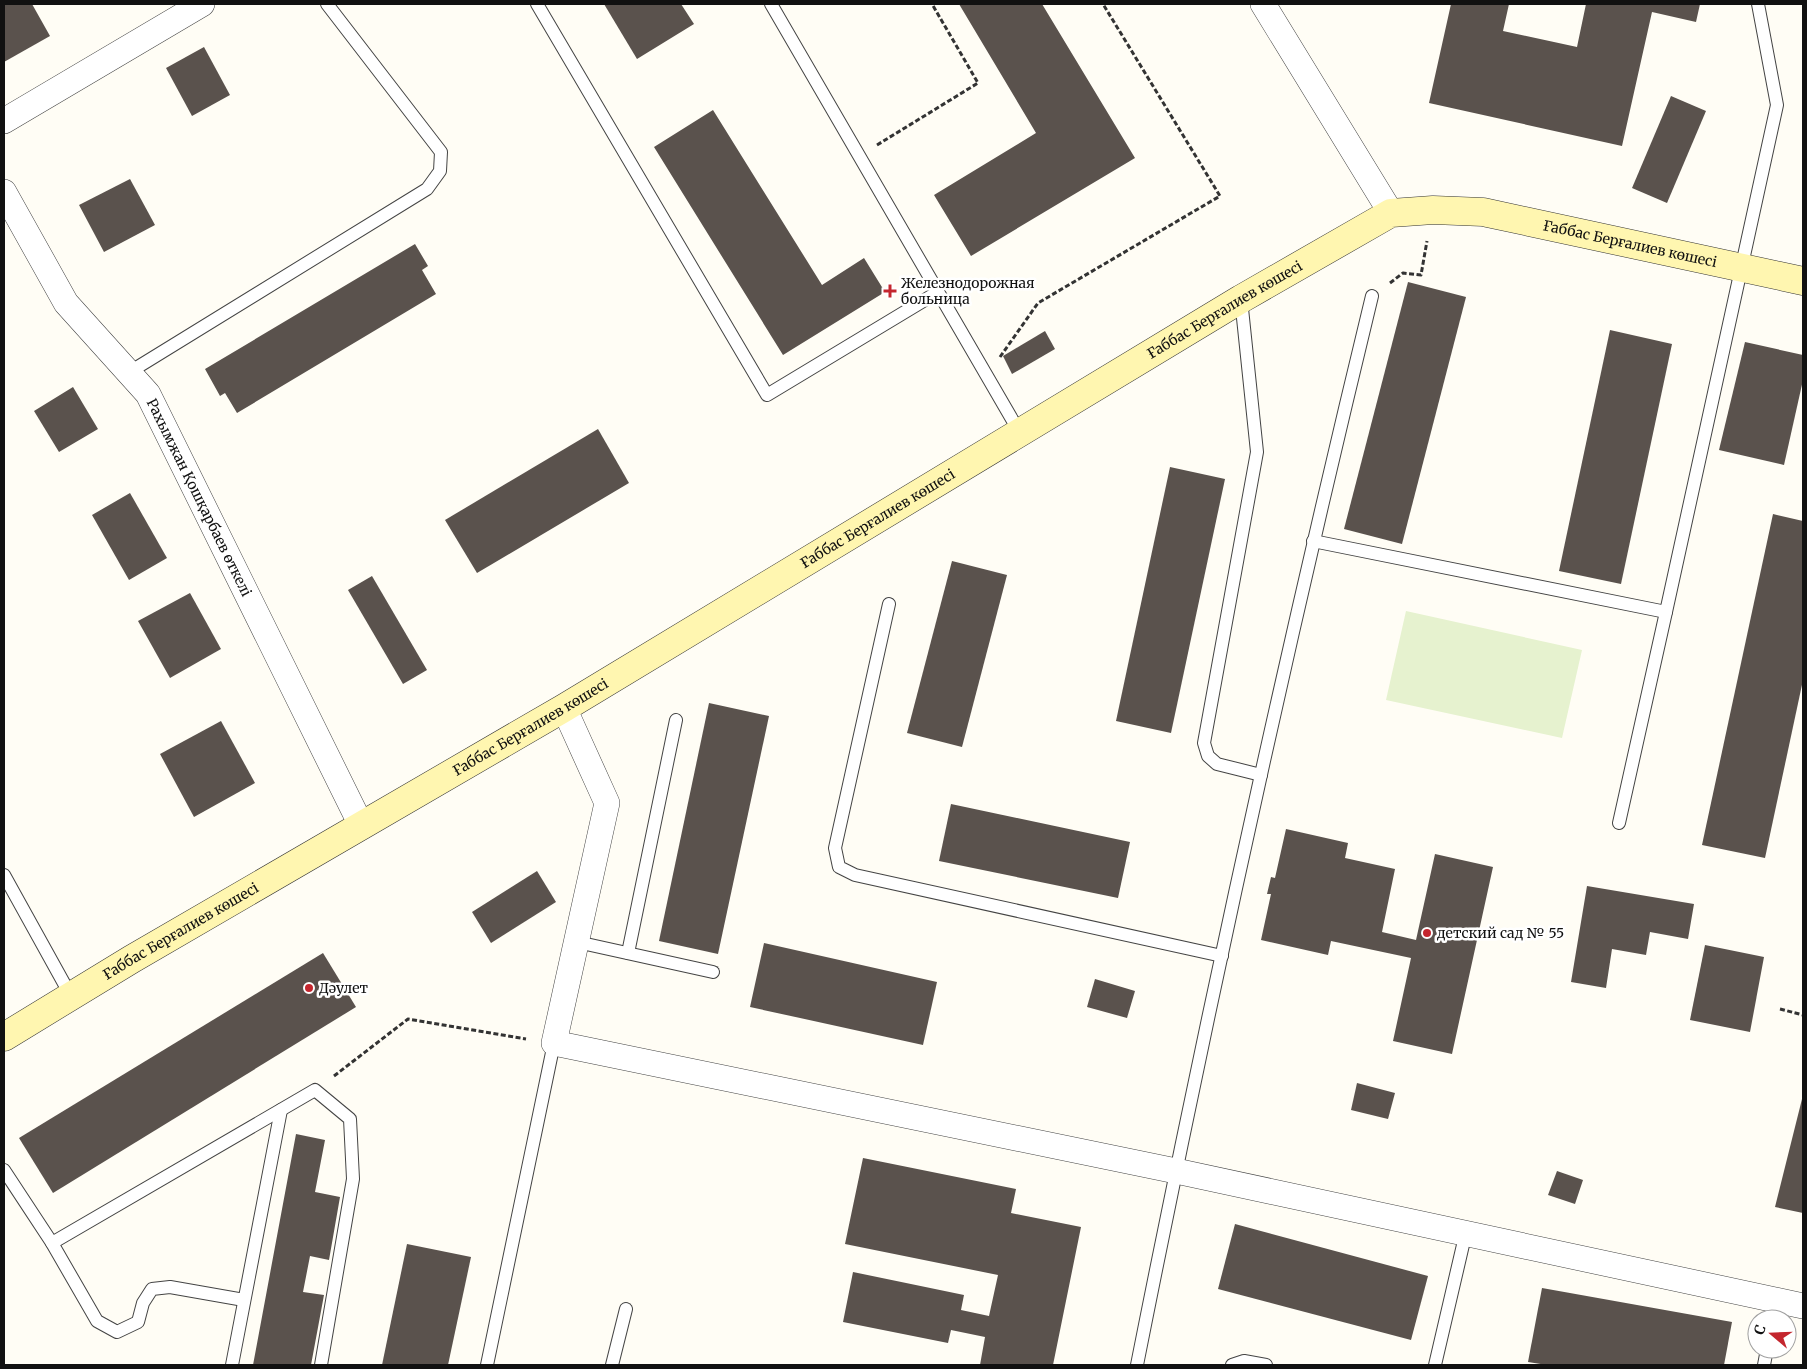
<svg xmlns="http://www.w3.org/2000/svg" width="1807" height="1369" viewBox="0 0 1807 1369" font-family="Merriweather,serif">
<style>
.pitch{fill:#e6f2cf}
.building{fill:#5a524d}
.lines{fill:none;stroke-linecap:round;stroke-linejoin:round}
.service-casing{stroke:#444;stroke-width:14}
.minor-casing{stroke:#444;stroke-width:26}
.secondary-casing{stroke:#333;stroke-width:29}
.path{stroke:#333;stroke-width:3;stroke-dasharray:5 2.5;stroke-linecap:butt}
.service{stroke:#fff;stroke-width:12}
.minor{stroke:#fff;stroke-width:25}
.secondary{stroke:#fff6b0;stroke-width:28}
.poi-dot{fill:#c4262e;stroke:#fff;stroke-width:2}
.labels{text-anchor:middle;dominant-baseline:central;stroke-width:5;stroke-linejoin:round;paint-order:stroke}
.street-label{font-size:14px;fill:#111;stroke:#fff}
.poi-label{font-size:14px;fill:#111;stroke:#fff;text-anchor:start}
</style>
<rect width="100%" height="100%" fill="#fffdf5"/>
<!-- pitch -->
<polygon class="pitch" points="1406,611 1582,650 1562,738 1386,700"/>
<!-- building -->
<g class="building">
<polygon points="4,4 32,4 50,36 4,62"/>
<polygon points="604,4 681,4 694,24 637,59"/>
<polygon points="959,4 1042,4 1135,158 971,256 934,195 1036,133"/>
<polygon points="1451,4 1509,4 1503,31 1577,47 1586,4 1700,4 1696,22 1652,12 1622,146 1429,103"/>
<polygon points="204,47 230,95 192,116 166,68"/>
<polygon points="1671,96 1706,111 1667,203 1632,188"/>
<polygon points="713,110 822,285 864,258 885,292 783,355 654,147"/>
<polygon points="130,179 155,225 104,252 79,205"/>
<polygon points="415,244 428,266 422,270 436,294 237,413 225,393 220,396 205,369"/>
<polygon points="1408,282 1466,297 1402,544 1344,529"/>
<polygon points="1610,330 1672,344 1621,584 1559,571"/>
<polygon points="1045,331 1055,349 1012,374 1003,356"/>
<polygon points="1745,342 1803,355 1803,380 1784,465 1719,450"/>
<polygon points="73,387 98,429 59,452 34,411"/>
<polygon points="598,429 629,483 477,573 445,520"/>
<polygon points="1170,467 1225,479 1171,733 1116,721"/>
<polygon points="130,493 167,558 129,580 92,515"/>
<polygon points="1773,514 1803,521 1803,680 1765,858 1702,845"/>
<polygon points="952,561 1007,575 962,747 907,733"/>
<polygon points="372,576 427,670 403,684 348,590"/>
<polygon points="190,593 221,649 170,678 138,621"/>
<polygon points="709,703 769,716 718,954 659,941"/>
<polygon points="221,721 255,783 194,817 160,754"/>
<polygon points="951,804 1130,842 1118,898 939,861"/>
<polygon points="1286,829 1348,843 1345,858 1395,869 1382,932 1416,940 1435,854 1493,867 1452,1054 1393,1041 1411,958 1331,941 1328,955 1261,940 1271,894 1267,894 1271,877 1275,878"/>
<polygon points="537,871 556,902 491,943 472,912"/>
<polygon points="1587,886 1694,904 1688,939 1650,932 1646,955 1612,949 1606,988 1571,982"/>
<polygon points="764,943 937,982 923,1045 750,1007"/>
<polygon points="1705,945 1764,957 1750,1032 1690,1020"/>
<polygon points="323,953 356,1007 53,1193 19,1138"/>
<polygon points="1095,979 1135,991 1127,1018 1087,1007"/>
<polygon points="1357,1083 1395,1093 1388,1119 1351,1110"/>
<polygon points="1803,1095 1803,1213 1775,1207"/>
<polygon points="296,1134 325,1140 315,1192 340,1197 329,1260 310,1256 303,1292 324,1295 311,1365 253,1365"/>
<polygon points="863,1158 1016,1189 1011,1213 1081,1227 1053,1365 980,1365 985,1337 951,1330 948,1343 843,1322 853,1272 964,1295 961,1310 989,1316 998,1275 845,1244"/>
<polygon points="1557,1171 1583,1180 1575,1204 1548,1195"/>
<polygon points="1235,1224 1428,1276 1411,1340 1218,1289"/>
<polygon points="407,1244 471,1257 448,1365 382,1365"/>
<polygon points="1542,1288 1732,1322 1724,1365 1547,1365 1528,1362"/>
</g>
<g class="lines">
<defs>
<g id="service">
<polyline points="537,4 767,395 938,292"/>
<polyline points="771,4 1020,433"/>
<polyline points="1241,299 1257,452 1204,743 1208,756 1217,764 1261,775"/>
<polyline points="128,373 427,189 440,171 441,152 327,4"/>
<polyline points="1313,541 1666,612 1777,105 1758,4"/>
<polyline points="889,604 835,848 839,867 855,875 1222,956"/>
<polyline points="1619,823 1666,612"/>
<polyline points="4,875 71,996"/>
<polyline points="577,942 713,972"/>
<polyline points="628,953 676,720"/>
<polyline points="4,1170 52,1243 97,1321 117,1332 138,1322 143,1303 152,1289 170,1287 244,1300"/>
<polyline points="52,1243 315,1090 350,1119 353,1179 321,1365"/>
<polyline points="1773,1319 1777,1301"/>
<polyline points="232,1365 281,1110"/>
<polyline points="487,1365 554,1043"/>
<polyline points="612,1365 626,1309"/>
<path d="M 1137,1365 C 1208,1007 1286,651 1372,296"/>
<polyline points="1232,1365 1244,1361 1266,1365"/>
<polyline points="1435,1365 1466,1232"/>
<polyline points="1764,1365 1767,1349"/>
</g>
<g id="minor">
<polyline points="1263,4 1391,213"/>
<polyline points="4,121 202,4"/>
<path id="s1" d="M 4,192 L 66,303 L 148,394 L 361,825"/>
<polyline points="564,708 607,803 554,1043 1176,1171 1803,1306"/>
</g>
<g id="secondary">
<path id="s2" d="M 4,1037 L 132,959 L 564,708 L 1241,299 L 1391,213 L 1433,210 L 1483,212 L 1803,281"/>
</g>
</defs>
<!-- service casing -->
<use href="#service" class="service-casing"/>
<!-- minor casing -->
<use href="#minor" class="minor-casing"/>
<!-- secondary casing -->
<use href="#secondary" class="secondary-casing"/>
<!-- path -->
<g class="path">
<polyline points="877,145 978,83 932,4"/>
<polyline points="1390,283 1403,273 1421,275 1427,241"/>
<polyline points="1000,357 1038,303 1220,196 1103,4"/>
<polyline points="1780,1009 1803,1015"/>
<polyline points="334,1076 408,1019 526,1039"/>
</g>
<!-- service -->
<use href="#service" class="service"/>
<!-- minor -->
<use href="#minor" class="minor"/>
<!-- secondary -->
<use href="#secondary" class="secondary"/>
</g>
<!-- markers -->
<g class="poi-dot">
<path d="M887.5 283.5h5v5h5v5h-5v5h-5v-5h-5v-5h5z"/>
<circle cx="1427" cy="933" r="5"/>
<circle cx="309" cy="988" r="5"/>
</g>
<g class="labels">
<!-- street labels -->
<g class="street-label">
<text stroke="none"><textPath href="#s2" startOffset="1856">Ғаббас Берғалиев көшесі</textPath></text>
<text stroke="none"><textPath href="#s2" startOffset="1421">Ғаббас Берғалиев көшесі</textPath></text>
<text stroke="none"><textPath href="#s1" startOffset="365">Рахымжан Қошқарбаев өткелі</textPath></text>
<text stroke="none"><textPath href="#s2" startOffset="1016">Ғаббас Берғалиев көшесі</textPath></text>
<text stroke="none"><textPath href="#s2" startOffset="611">Ғаббас Берғалиев көшесі</textPath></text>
<text stroke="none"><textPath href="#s2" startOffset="206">Ғаббас Берғалиев көшесі</textPath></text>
</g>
<!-- poi labels -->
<g class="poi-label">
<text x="901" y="283">Железнодорожная<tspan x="901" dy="16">больница</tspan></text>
<text x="1437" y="933">детский сад № 55</text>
<text x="319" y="988">Дәулет</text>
</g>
</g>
<!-- border -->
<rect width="1807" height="1369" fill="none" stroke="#111111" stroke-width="10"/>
<!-- north arrow -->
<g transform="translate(1772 1334) rotate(289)"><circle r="24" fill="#ffffff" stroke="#a0a0a0"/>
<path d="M0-4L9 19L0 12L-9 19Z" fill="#c4262e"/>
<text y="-8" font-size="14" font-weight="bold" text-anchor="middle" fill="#111111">С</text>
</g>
</svg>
